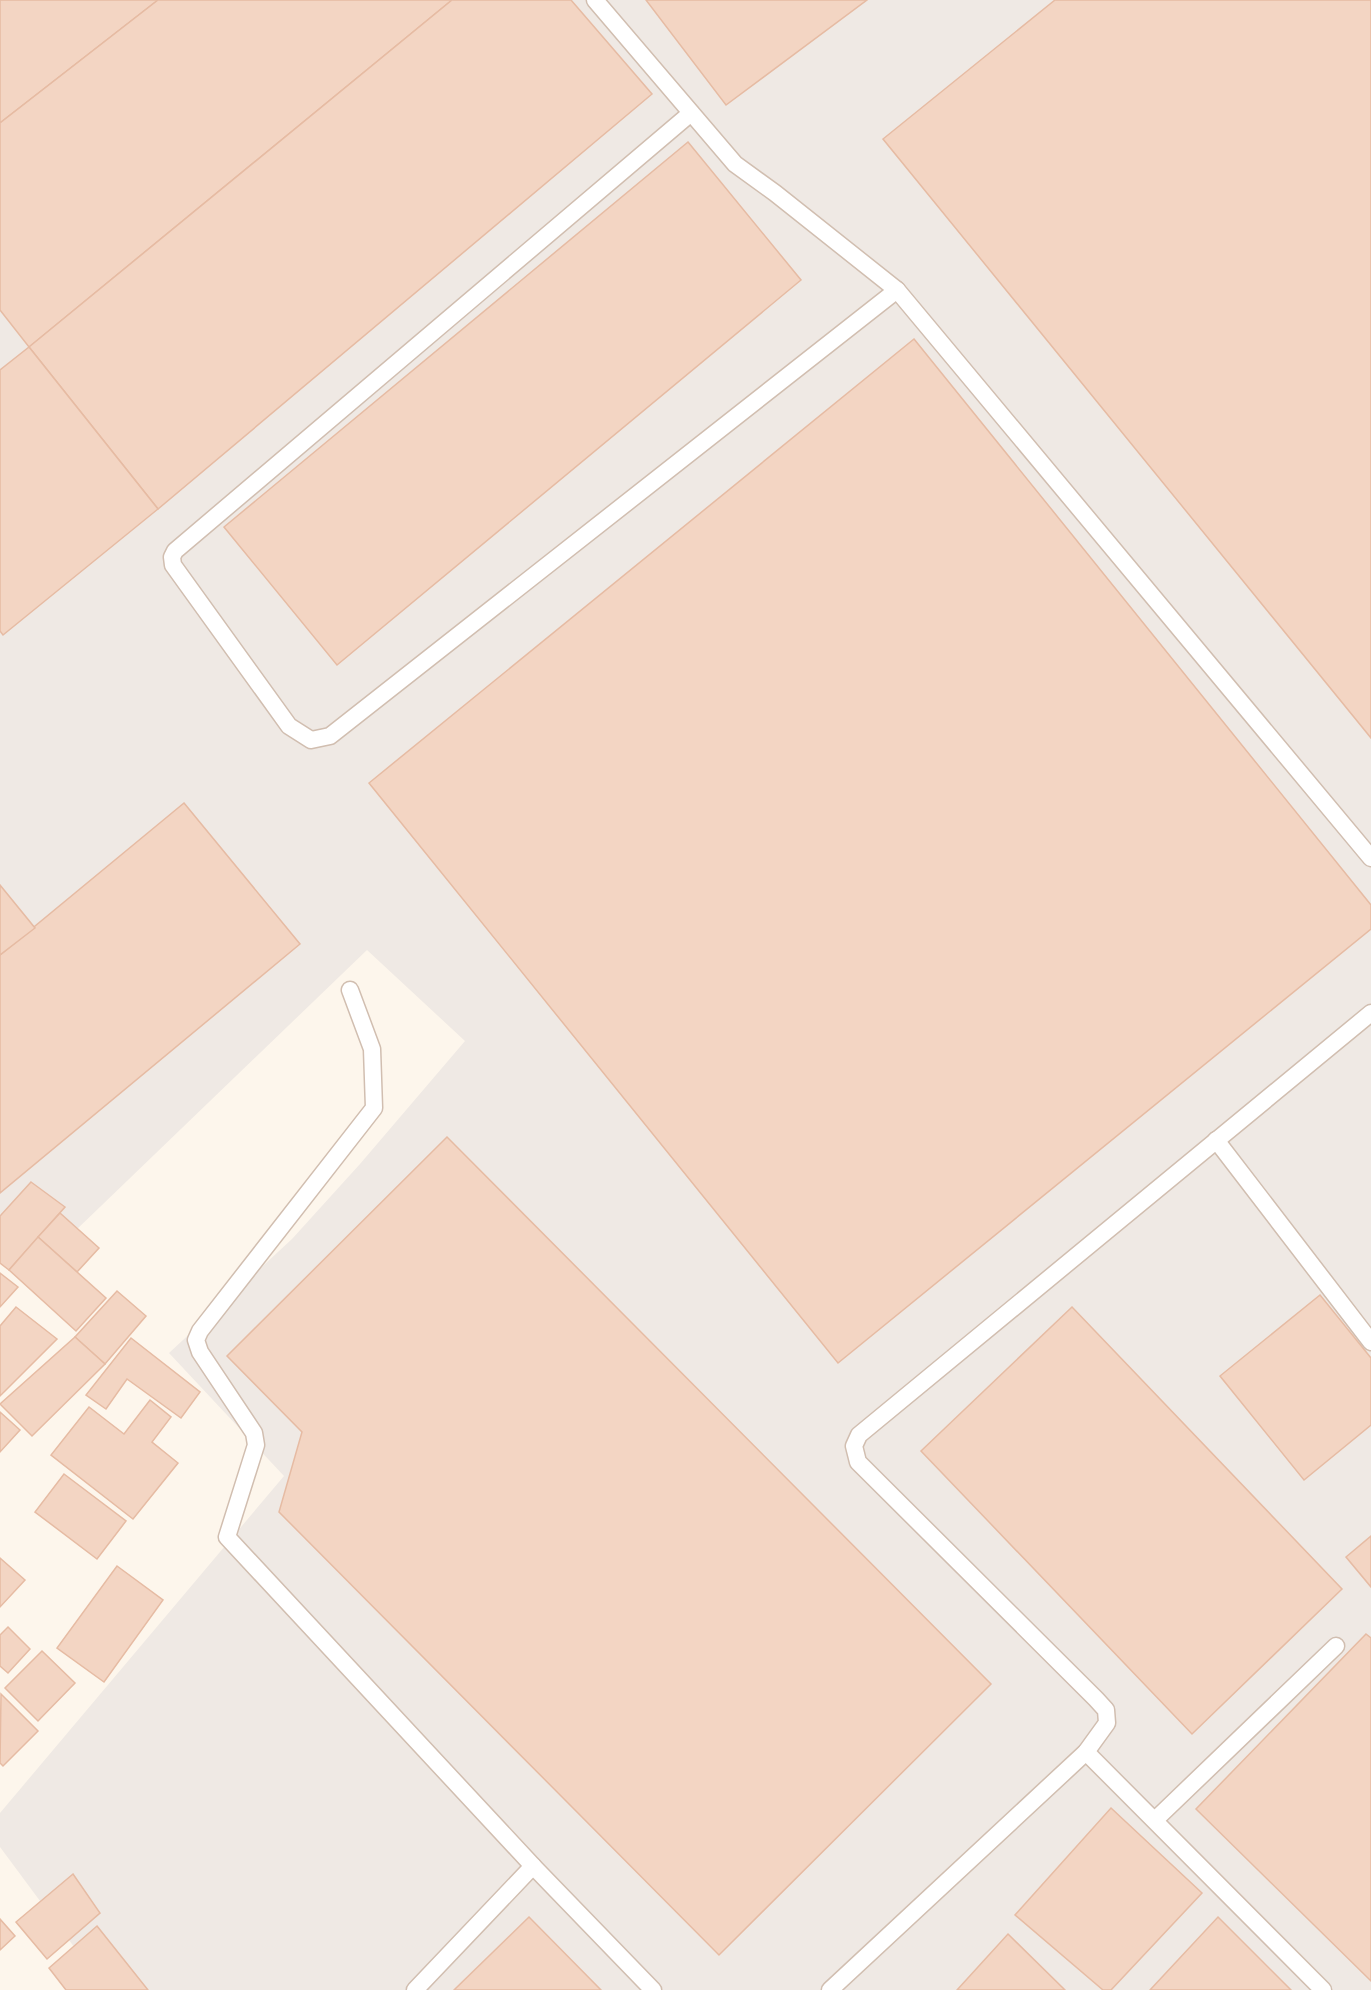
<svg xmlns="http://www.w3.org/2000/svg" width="1371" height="1990" viewBox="0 0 1371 1990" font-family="'DejaVu Sans',sans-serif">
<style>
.industrial{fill:#efe9e4}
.building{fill:#f3d5c3;stroke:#e6bba3;stroke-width:1.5}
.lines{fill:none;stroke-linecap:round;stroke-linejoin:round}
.lane-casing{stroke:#d1beb0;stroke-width:19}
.lane{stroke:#fff;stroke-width:16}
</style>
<rect width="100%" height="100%" fill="#fdf6ec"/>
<!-- industrial -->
<polygon class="industrial" points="0,0 1371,0 1371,1990 106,1990 0,1847 0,1813 284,1476 169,1353 292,1239 360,1164 465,1041 367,950 74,1232 0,1262"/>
<!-- building -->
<g class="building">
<polygon points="0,0 158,0 0,123"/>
<polygon points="158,0 452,0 29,347 0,310 0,123"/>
<polygon points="452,0 571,0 652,94 158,509 29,347"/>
<polygon points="646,0 867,0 726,105"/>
<polygon points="1055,0 1371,0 1371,738 883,139"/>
<polygon points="688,142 801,280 337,665 224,527"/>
<polygon points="914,339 1371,905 1371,929 838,1363 369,783"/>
<polygon points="29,347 158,509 3,635 0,631 0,370"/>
<polygon points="184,803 300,944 0,1193 0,955"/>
<polygon points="0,885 35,928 0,955"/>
<polygon points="447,1137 991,1684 719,1955 279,1512 302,1432 227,1356"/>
<polygon points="31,1182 65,1207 9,1270 0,1263 0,1216"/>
<polygon points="60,1213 99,1248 77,1272 38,1237"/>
<polygon points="38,1237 106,1298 76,1331 9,1270"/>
<polygon points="0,1273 18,1287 0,1307"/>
<polygon points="117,1291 146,1316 105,1364 75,1337"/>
<polygon points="1320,1295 1371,1358 1371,1425 1304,1480 1220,1376"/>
<polygon points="16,1307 57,1339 0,1396 0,1326"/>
<polygon points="1072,1307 1342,1589 1192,1734 921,1451"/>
<polygon points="75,1337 105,1364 32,1436 0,1404"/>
<polygon points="131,1338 200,1392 181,1418 127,1379 106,1409 86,1395"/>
<polygon points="150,1400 171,1417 152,1442 178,1463 133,1519 51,1455 89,1407 124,1434"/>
<polygon points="0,1412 20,1430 0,1452"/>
<polygon points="64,1474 126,1521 97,1559 35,1512"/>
<polygon points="1371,1536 1371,1587 1346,1557"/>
<polygon points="0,1558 25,1580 0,1607"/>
<polygon points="117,1566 163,1600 104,1682 57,1648"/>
<polygon points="8,1627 30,1649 8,1673 0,1666 0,1635"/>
<polygon points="1366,1634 1371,1638 1371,1981 1196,1809"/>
<polygon points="42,1651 75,1683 38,1721 5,1688"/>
<polygon points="1,1694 38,1731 3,1766 0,1763"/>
<polygon points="1111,1808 1202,1893 1111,1990 1103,1990 1015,1915"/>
<polygon points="73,1874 100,1913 47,1959 16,1922"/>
<polygon points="529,1917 601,1990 454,1990"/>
<polygon points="1218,1917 1291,1990 1150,1990"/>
<polygon points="0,1919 15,1936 0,1950"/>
<polygon points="97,1926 148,1990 66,1990 49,1968"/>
<polygon points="1008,1934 1065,1990 957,1990"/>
</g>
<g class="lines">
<defs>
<g id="lane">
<polyline points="595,0 735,164 775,193 897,290 1371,858"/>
<polyline points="691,113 175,551 172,557 173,565 289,726 311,740 330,736 897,290"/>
<polyline points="350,990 372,1049 374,1108 200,1331 196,1340 200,1352 254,1433 256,1445 227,1537 533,1866 415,1990"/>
<polyline points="1216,1140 1371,1342"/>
<polyline points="1086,1752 1323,1990"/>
<polyline points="1155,1820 1336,1646"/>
<polyline points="533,1866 653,1990"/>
<polyline points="830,1990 1086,1752 1107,1723 1106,1710 1096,1699 858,1462 854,1446 859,1435 1371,1013"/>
</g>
</defs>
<!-- lane casing -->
<use href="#lane" class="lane-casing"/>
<!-- lane -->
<use href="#lane" class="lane"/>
</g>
</svg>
